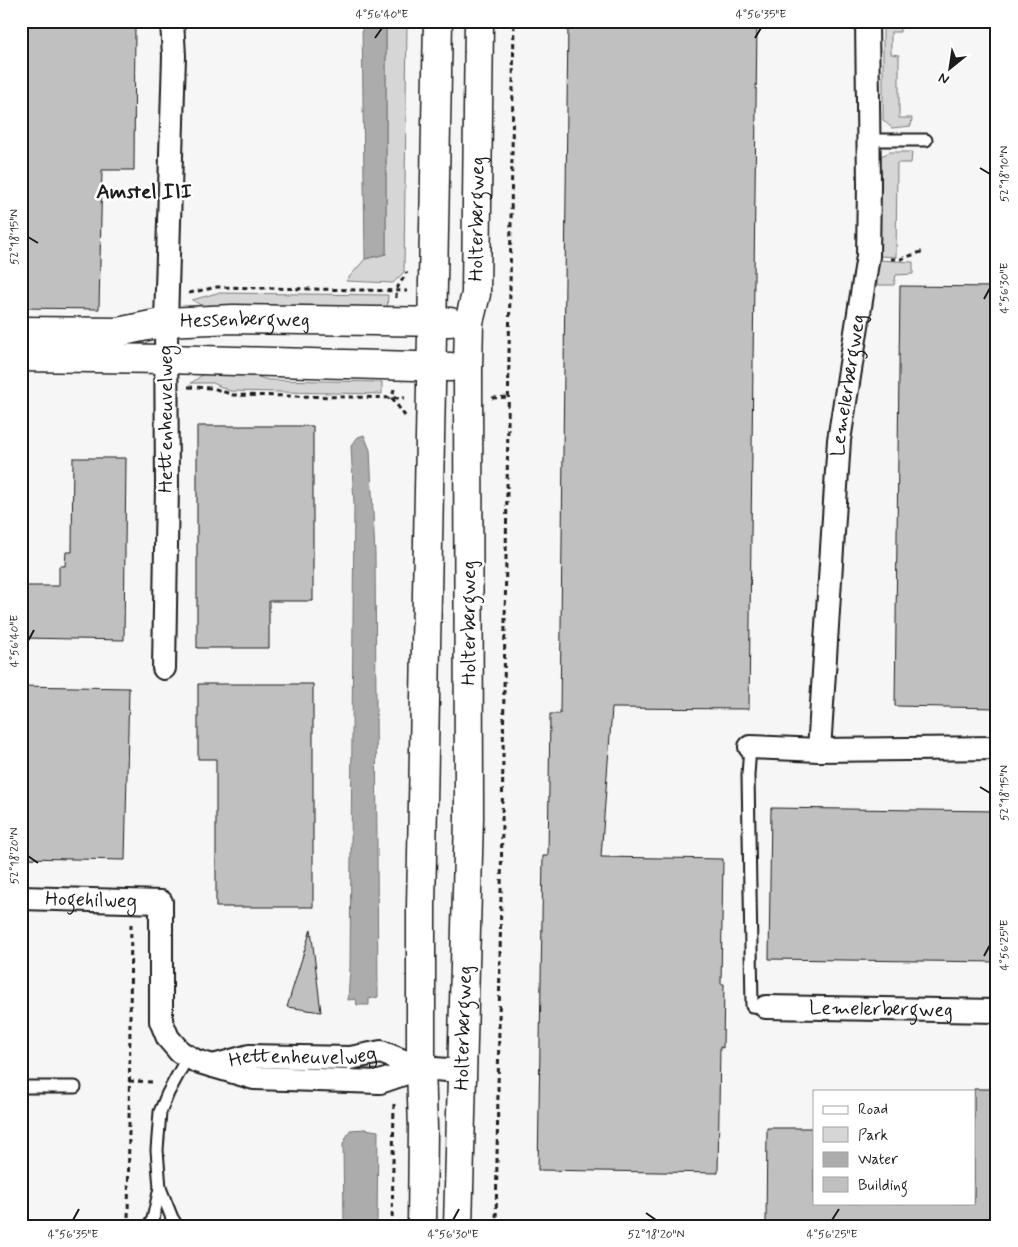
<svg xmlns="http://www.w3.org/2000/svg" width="1018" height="1247" viewBox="0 0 1018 1247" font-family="Mynerve,sans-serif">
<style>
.green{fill:#d6d6d6;stroke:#797979}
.water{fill:#acacac;stroke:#727272}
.building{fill:#c0c0c0;stroke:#1c1c1c}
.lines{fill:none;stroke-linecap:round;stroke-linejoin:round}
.service-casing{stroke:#1c1c1c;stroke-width:15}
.minor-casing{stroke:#1c1c1c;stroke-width:26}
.secondary-casing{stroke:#1c1c1c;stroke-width:31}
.path{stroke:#1c1c1c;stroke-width:3;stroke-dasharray:5 4;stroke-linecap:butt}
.service{stroke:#fff;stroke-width:11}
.minor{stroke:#fff;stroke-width:22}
.secondary{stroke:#fff;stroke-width:28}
.ticks{fill:none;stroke:#1c1c1c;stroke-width:2}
.labels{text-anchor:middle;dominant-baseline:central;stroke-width:5;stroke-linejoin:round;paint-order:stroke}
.street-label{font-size:20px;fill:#1c1c1c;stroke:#fff}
.neighbourhood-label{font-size:21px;font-weight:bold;fill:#1c1c1c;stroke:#fff}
.neatline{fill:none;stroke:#1c1c1c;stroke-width:2}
.ticks-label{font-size:12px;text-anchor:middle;fill:#1c1c1c}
</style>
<rect width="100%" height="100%" fill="#f6f6f6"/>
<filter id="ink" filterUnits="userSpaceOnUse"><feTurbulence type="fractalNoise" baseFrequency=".02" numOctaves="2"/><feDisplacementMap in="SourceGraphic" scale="10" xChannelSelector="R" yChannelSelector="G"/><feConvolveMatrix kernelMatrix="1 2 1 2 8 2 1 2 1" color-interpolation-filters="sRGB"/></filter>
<g filter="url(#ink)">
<!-- green -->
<g class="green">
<polygon points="386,21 407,21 404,272 393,283 346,281 365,259 386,254"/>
<polygon points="883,21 900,21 900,32 891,32 891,54 899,55 899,118 912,118 911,126 892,128 883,120"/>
<polygon points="890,152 912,152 911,163 897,163 896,257 880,256 881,156"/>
<polygon points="878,260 913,262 913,274 896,275 894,285 877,285"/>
<polygon points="217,293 388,295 387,310 213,312 192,300"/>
<polygon points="211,369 233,369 268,380 382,382 382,394 230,391 213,383 191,383"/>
</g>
<!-- water -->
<g class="water">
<polygon points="362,21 386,21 386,254 365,259"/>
<polygon points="364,435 370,450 375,554 378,997 369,999 369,1005 357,1005 356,999 348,1000 350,968 354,504 351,446 358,437"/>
<polygon points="365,1129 378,1131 377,1226 344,1226 343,1144 350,1130"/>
</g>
<!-- building -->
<g class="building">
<polygon points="21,21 135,21 134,170 102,170 99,309 21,308"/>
<polygon points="568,21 757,21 749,709 612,708 601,857 723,859 721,984 724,984 723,1048 720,1047 718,1173 538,1170 543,856 548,856 550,714 560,714"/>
<polygon points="900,286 997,287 997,708 895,706"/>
<polygon points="197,426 313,426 313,601 269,601 269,648 197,648"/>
<polygon points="73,458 126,458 124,640 24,638 24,586 59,586 59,566 65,566 66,552 72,552"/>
<polygon points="198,684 313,684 313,907 216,907 216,759 198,759"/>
<polygon points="21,686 129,688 125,860 21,858"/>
<polygon points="771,808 997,811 997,962 769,959"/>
<polygon points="311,929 321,1012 287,1007"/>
<polygon points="974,1089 997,1089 997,1226 766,1226 767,1128 814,1128 814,1203 974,1203"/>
</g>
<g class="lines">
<defs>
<g id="service">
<polyline points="868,140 926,140"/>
<polyline points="750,747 748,775 752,1006 766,1007"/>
<polyline points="21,1087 75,1087"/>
<polyline points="160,1188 172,1218 177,1226"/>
<polyline points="149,1226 153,1219 160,1188 157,1150 160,1112 168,1093 188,1056"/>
</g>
<g id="minor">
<polyline points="164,668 167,486 166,322 174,56 172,21"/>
<polyline points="750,747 819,750 997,748"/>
<path id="s1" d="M 819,750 L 839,440 L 868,256 L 869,185 L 867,21"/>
<path id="s2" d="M 21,898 L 161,902 L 161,1021 L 168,1038 L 180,1052 L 196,1061 L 254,1078 L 380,1082 L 421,1068"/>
<path id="s3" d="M 766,1007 L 997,1011"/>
<path id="s4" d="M 213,1066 L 249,1056 L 350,1058 L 381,1052 L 421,1068 L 461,1071"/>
</g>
<g id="secondary">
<path id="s5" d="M 21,331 L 118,332 L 166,322 L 233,319 L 450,322"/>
<polyline points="21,357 166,359 450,367"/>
<polyline points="422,1226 423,1128 421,1068 421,907 438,21"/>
<path id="s6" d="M 458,1226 L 469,817 L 468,367 L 469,322 L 476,294 L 479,21"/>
</g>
</defs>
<!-- service casing -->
<use href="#service" class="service-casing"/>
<!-- minor casing -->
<use href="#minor" class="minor-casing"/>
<!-- secondary casing -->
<use href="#secondary" class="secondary-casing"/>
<!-- path -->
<g class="path">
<polyline points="891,259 901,259 924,251"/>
<polyline points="189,293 217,287 407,291"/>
<polyline points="396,298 396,290 407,272"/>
<polyline points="188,387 213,388 233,395 405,398"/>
<polyline points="394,389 392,398 405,416"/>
<polyline points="492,398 509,397"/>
<polyline points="129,1081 154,1082"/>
<polyline points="128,1226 131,922"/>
<polyline points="392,1226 394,1103 393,1102"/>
<polyline points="496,1226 514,21"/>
</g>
<!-- service -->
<use href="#service" class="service"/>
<!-- minor -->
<use href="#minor" class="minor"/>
<!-- secondary -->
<use href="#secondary" class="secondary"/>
</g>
</g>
<!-- ticks -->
<path class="ticks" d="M 375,38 L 382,28M 755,38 L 761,28M 980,168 L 990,174M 28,237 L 38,243M 984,299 L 990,288M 28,641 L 34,630M 980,787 L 990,793M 28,856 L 38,863M 984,956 L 990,945M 646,1213 L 656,1220M 73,1220 L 79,1209M 453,1220 L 459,1209M 832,1220 L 839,1209"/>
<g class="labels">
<!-- street labels -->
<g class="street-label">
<text stroke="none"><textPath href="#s6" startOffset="1008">Holterbergweg</textPath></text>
<text stroke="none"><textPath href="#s5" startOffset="225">Hessenbergweg</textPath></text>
<text stroke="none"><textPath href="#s1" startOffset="366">Lemelerbergweg</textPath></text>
<text transform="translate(166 419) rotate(-90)">Hettenheuvelweg</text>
<text transform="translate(469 623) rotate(-90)">Holterbergweg</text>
<text stroke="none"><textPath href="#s2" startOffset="70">Hogehilweg</textPath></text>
<text stroke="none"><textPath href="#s3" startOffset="115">Lemelerbergweg</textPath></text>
<text stroke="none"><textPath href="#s6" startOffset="198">Holterbergweg</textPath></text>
<text stroke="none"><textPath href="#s4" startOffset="91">Hettenheuvelweg</textPath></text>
</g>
<!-- neighbourhood labels -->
<g class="neighbourhood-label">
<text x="144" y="192">Amstel III</text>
</g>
</g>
<!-- margin -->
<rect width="1018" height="1247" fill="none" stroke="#fff" stroke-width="55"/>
<!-- legend -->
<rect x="813" y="1090" width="162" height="115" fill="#ffffff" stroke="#a4a4a4"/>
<rect x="823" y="1106" width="25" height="8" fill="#ffffff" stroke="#a4a4a4"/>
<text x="858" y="1114" font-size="15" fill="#1c1c1c">Road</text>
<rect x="823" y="1127" width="25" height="15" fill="#d6d6d6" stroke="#a4a4a4"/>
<text x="858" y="1140" font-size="15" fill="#1c1c1c">Park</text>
<rect x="823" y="1152" width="25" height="15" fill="#acacac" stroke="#a4a4a4"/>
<text x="858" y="1164" font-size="15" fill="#1c1c1c">Water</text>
<rect x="823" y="1177" width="25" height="15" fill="#c0c0c0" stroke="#a4a4a4"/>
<text x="858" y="1190" font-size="15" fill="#1c1c1c">Building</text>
<!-- north arrow -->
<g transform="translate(950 68) rotate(210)" stroke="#ffffff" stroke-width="4" paint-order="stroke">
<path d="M0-4L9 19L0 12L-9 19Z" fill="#1c1c1c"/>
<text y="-8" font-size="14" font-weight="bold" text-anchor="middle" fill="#1c1c1c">N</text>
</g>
<rect x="28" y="28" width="962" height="1192" class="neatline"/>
<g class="ticks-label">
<text x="382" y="18">4°56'40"E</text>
<text x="761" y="18">4°56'35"E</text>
<text transform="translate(1004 174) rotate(-90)" y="4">52°18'10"N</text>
<text transform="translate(14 237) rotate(-90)" y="4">52°18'15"N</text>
<text transform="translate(1004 288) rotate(-90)" y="4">4°56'30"E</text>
<text transform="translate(14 641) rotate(-90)" y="4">4°56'40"E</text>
<text transform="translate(1004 793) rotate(-90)" y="4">52°18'15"N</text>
<text transform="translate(14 856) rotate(-90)" y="4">52°18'20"N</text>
<text transform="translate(1004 945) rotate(-90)" y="4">4°56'25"E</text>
<text x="73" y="1238">4°56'35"E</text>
<text x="453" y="1238">4°56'30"E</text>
<text x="656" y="1238">52°18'20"N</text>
<text x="832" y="1238">4°56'25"E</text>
</g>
</svg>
